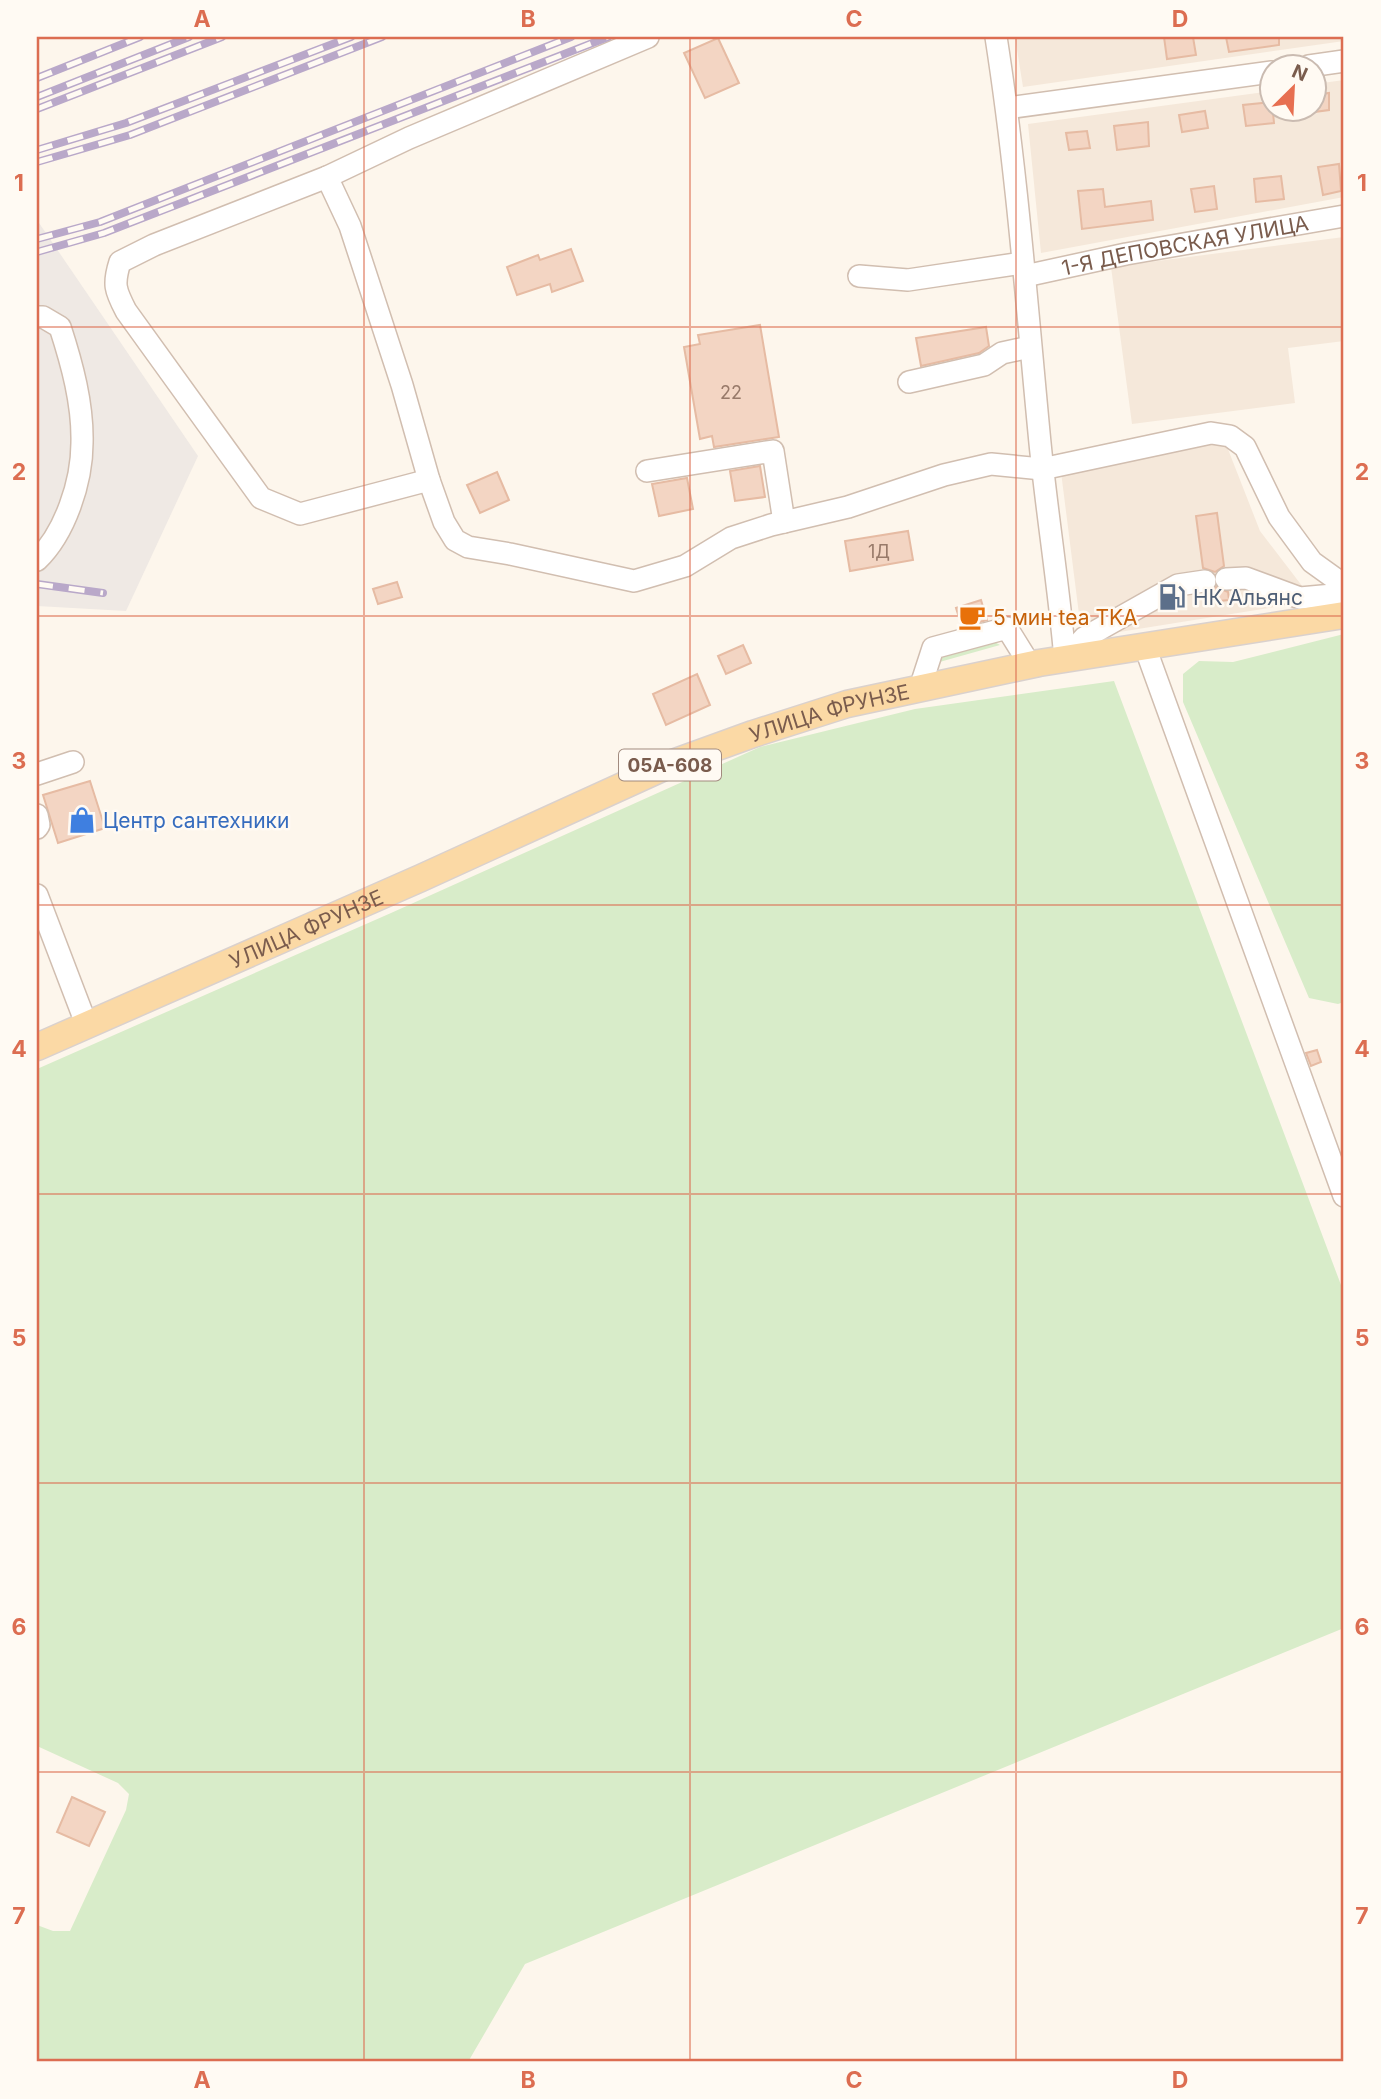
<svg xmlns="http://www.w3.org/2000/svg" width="1381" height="2099" viewBox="0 0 1381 2099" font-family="Inter,sans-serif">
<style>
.residential{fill:#f5e8da}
.industrial{fill:#efe9e4}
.green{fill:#d8ecc9}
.building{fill:#f3d5c3;stroke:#e6bba3;stroke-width:2}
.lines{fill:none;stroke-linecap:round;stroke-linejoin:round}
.minor-casing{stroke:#d1beb0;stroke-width:24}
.major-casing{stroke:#dad1cd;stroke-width:29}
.minor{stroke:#fff;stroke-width:21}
.major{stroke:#fbd9a5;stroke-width:26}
.rail-casing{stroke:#b9a8c9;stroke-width:8}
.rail{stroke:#fffaf3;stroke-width:5;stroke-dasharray:16;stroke-linecap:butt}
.grid{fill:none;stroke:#dc6d51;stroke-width:2;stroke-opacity:0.55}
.labels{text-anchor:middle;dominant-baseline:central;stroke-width:5;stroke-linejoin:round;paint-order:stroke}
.number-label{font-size:18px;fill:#987a6a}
.shield{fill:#fffaf3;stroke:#a28b7f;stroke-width:2}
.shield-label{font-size:19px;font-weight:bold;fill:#7a5c4d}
.street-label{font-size:21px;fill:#7a5c4d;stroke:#fffaf3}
.service-label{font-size:21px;fill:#4e5e75;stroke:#fffaf3;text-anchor:start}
.food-label{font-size:21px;fill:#c56008;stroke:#fffaf3;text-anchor:start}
.shop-label{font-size:21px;fill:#366cbe;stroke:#fffaf3;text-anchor:start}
.neatline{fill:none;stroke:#dc6d51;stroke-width:2.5}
.grid-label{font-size:23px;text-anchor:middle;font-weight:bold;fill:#dc6d51}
</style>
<rect width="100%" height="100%" fill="#fdf6ec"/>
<!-- residential -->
<g class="residential">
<polygon points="1015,37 1344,37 1344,41 1023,87"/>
<polygon points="1344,80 1344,197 1041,253 1028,124 1272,91 1272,108 1314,108 1315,84"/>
<polygon points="1344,237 1344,341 1288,348 1295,403 1132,424 1111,267"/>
<polygon points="1224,439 1260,531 1309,595 1325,599 1082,638 1061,472"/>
</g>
<!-- industrial -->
<polygon class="industrial" points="37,220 198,456 126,611 37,606"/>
<!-- green -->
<g class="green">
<polygon points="1344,634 1344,1002 1338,1004 1309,998 1183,702 1183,674 1199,661 1233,662"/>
<polygon points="993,641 1000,645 936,663 938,656"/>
<polygon points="1114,681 1344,1293 1344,1628 525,1964 468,2062 37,2062 37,1925 53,1931 70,1931 126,1810 129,1794 118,1783 37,1746 37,1069 391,913 760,747 915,709"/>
</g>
<!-- building -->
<g class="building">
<polygon points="1164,37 1193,37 1196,55 1167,59"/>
<polygon points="1226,37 1279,37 1279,45 1229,52"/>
<polygon points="718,38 739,83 705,98 684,53"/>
<polygon points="1329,93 1329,110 1314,112 1314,95"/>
<polygon points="1272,102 1274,123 1246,126 1243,105"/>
<polygon points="1205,111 1208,128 1182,132 1179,115"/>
<polygon points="1148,122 1149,146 1117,150 1114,126"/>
<polygon points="1087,131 1090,148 1069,150 1066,133"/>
<polygon points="1339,164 1341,191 1323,195 1318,167"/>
<polygon points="1281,176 1284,199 1256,202 1254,179"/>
<polygon points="1214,186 1217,209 1195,212 1191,189"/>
<polygon points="1103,189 1105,207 1151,201 1153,220 1082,229 1078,191"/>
<polygon points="571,249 583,281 552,292 550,284 517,295 507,267 538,255 540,260"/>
<polygon points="760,325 779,437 714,447 712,436 700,439 684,347 700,344 698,335"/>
<polygon points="986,327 989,346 979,353 921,366 916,338"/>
<polygon points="760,466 765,497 735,501 730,471"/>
<polygon points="497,472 509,500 480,513 467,485"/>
<polygon points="687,478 693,509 659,516 652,484"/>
<polygon points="1217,513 1224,566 1215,572 1203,568 1196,516"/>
<polygon points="908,531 913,560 850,571 845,541"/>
<polygon points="397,582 402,597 378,604 373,589"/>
<polygon points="1216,587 1228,592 1229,600 1208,602 1206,594"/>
<polygon points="981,600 987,620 962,627 956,608"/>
<polygon points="743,645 751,663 726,674 718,656"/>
<polygon points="697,674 710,705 666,725 653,694"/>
<polygon points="90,781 105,828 58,843 43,795"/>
<polygon points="1317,1050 1321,1062 1311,1066 1306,1053"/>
<polygon points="72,1797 105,1812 89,1846 57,1832"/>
</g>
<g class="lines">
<defs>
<g id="minor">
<polyline points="648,37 409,138 327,177 350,226 402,385 429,480 444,522 455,540 468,547 510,554 634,581 685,566 731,538 771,525 848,507 944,475 991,464 1042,469 1211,433 1230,436 1245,447 1279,517 1312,562 1344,585"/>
<path d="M 996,37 C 1017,171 1027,308 1040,443 C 1047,515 1059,587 1065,659"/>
<polyline points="1309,66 1344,61"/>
<polyline points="1007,108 1272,72"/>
<path d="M 327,177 L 154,245 L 120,262 C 113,284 115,290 126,311 L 261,498 L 300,514 L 429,480"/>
<polyline points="859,276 908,280 1022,263"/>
<path id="s1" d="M 1025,276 L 1126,254 L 1344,216"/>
<path d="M 37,317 L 43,317 L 60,327 C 72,364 83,404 82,443 C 82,482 65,533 37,560"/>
<polyline points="909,382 984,365 1002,353 1030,347"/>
<polyline points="647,471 773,451 784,522"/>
<polyline points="1226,579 1246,578 1300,598 1344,594"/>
<polyline points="1145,647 1344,1196"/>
<polyline points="1065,659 1084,638 1178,585 1205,581"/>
<polyline points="920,688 933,648 1007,628 1030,665"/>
<polyline points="37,774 73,762"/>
<polyline points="37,815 39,825 37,828"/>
<polyline points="37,895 87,1026"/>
</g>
<g id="major">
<path id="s2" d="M 37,1047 L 421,878 L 673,763 L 753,734 L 847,704 L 1039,663 L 1344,615"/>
</g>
</defs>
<!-- minor casing -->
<use href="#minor" class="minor-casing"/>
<!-- major casing -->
<use href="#major" class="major-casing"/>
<!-- minor -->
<use href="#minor" class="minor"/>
<!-- major -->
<use href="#major" class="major"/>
<defs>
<g id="rail">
<polyline points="37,78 140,37"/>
<polyline points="37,97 189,37"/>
<polyline points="37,109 222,37"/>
<polyline points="37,150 126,123 351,37"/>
<polyline points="37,162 130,135 382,37"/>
<polyline points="37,239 100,222 571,37"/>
<polyline points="37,252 104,233 608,37"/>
<polyline points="37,584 103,593"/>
</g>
</defs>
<!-- rail casing -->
<use href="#rail" class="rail-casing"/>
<!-- rail -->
<use href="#rail" class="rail"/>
</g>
<!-- grid -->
<path class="grid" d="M 364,37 L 364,2062M 690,37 L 690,2062M 1016,37 L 1016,2062M 37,327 L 1344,327M 37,616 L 1344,616M 37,905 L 1344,905M 37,1194 L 1344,1194M 37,1483 L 1344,1483M 37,1772 L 1344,1772"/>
<!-- icons -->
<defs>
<symbol id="fuel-bare" viewBox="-9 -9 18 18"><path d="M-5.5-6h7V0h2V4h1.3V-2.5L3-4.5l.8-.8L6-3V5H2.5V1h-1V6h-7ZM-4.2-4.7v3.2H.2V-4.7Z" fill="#5c6f8a" stroke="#fffaf3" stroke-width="2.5" paint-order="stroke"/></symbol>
<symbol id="cafe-bare" viewBox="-9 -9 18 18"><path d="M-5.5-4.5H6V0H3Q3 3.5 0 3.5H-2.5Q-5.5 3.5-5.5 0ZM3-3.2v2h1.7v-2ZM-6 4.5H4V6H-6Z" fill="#e8710a" stroke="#fffaf3" stroke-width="2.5" paint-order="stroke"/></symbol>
<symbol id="shop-bare" viewBox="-9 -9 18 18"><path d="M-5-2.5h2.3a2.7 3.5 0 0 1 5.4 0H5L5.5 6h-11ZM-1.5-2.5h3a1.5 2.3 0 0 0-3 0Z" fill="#3f7fe0" stroke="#fffaf3" stroke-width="2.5" paint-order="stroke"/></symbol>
</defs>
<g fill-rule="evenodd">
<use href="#fuel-bare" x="1153" y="578" width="38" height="38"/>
<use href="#cafe-bare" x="953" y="598" width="38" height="38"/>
<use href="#shop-bare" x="63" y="801" width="38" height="38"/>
</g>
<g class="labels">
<!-- number labels -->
<g class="number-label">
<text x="731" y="392">22</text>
<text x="879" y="551">1Д</text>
</g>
<!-- shield labels -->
<rect class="shield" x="619" y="749.5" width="102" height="31" rx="5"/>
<g class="shield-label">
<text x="670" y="765">05А-608</text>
</g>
<!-- street labels -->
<g class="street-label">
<text stroke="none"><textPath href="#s1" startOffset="163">1-Я ДЕПОВСКАЯ УЛИЦА</textPath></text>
<text stroke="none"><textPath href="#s2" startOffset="861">УЛИЦА ФРУНЗЕ</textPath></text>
<text stroke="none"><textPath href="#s2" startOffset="294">УЛИЦА ФРУНЗЕ</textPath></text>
</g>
<!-- service labels -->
<g class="service-label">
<text x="1193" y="597">НК Альянс</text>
</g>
<!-- food labels -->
<g class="food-label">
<text x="993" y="617">5 мин tea TKA</text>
</g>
<!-- shop labels -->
<g class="shop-label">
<text x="103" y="820">Центр сантехники</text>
</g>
</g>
<!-- border -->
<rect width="1381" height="2099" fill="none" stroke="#fffaf3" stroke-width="77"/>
<!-- north arrow -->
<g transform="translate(1293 88) rotate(24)"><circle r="33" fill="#fffaf3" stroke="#cabbb1" stroke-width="2"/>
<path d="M0-5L12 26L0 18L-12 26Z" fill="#e76f51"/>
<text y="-10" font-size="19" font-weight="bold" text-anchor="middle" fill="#7a5c4d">N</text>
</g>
<rect x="38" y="38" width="1304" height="2022" class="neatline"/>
<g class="grid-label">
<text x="202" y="27">A</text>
<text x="528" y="27">B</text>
<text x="854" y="27">C</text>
<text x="1180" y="27">D</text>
<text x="19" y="191">1</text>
<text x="1362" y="191">1</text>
<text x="19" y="480">2</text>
<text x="1362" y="480">2</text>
<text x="19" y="769">3</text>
<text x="1362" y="769">3</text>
<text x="19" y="1057">4</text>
<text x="1362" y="1057">4</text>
<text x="19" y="1346">5</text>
<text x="1362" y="1346">5</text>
<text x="19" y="1635">6</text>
<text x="1362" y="1635">6</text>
<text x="19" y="1924">7</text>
<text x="1362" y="1924">7</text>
<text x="202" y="2088">A</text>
<text x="528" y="2088">B</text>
<text x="854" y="2088">C</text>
<text x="1180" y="2088">D</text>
</g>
</svg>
